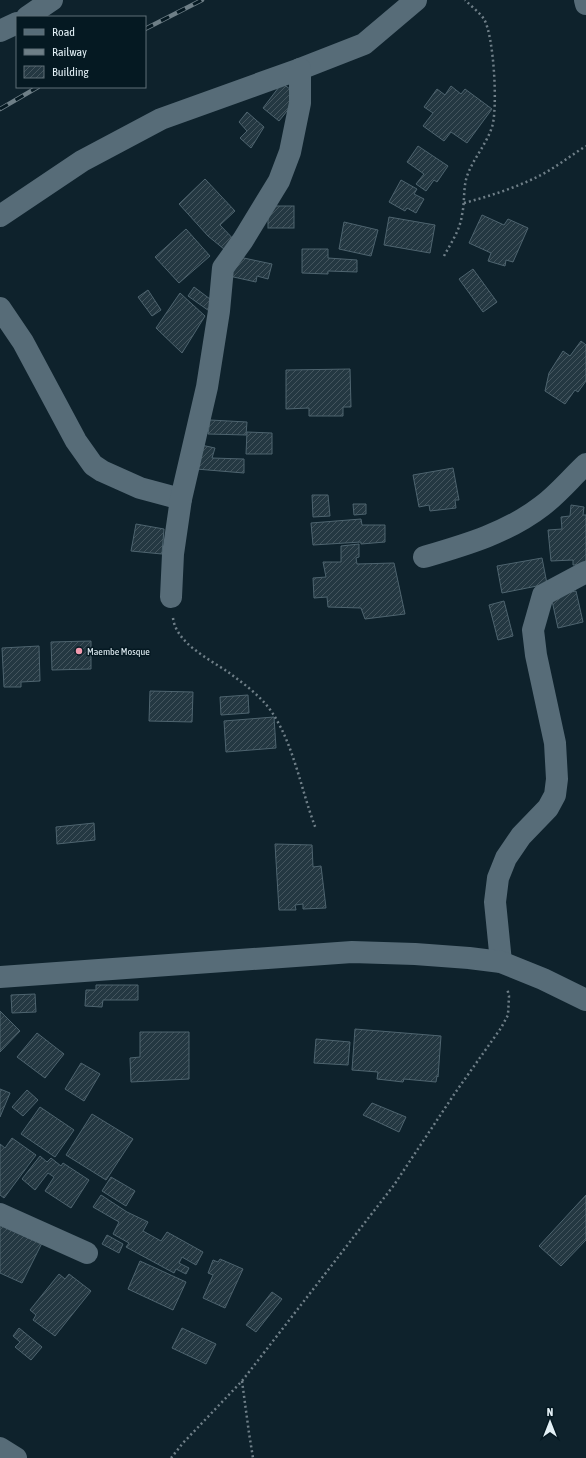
<svg xmlns="http://www.w3.org/2000/svg" width="586" height="1458" viewBox="0 0 586 1458" font-family="'Asap Condensed',sans-serif">
<style>
.building{fill:url(#building-hatch);stroke:#4e646f}
.lines{fill:none;stroke-linecap:round;stroke-linejoin:round}
.path{stroke:#6f7f88;stroke-width:2.5;stroke-dasharray:2 3;stroke-linecap:butt}
.minor{stroke:#576c78;stroke-width:22}
.rail-casing{stroke:#6e7f87;stroke-width:4.5}
.rail{stroke:#051922;stroke-width:3;stroke-dasharray:9;stroke-linecap:butt}
.poi-dot{fill:#f29aae;stroke:#051922;stroke-width:1.5}
.labels{text-anchor:middle;dominant-baseline:central;stroke-width:3;stroke-linejoin:round;paint-order:stroke}
.poi-label{font-size:10px;fill:#e3f0f6;stroke:#051922;text-anchor:start}
</style>
<defs>
<pattern id="building-hatch" width="6" height="6" patternUnits="userSpaceOnUse"><rect width="6" height="6" fill="#243842"/><path d="M-1 1l2-2M0 6l6-6M5 7l2-2" fill="none" stroke="#44555e"/></pattern>
</defs>
<rect width="100%" height="100%" fill="#0e222c"/>
<!-- building -->
<g class="building">
<polygon points="282,83 299,96 279,121 263,108"/>
<polygon points="451,86 461,94 465,89 492,109 467,143 451,132 444,141 423,126 433,113 424,107 437,89 445,95"/>
<polygon points="247,112 264,127 251,148 240,138 247,131 239,122"/>
<polygon points="418,146 448,166 437,182 434,180 426,191 416,184 424,174 407,162"/>
<polygon points="205,179 235,211 220,225 239,245 230,254 208,236 179,204"/>
<polygon points="401,180 417,189 414,194 424,199 416,213 407,208 405,211 389,202"/>
<rect x="268" y="206" width="26" height="22"/>
<polygon points="482,215 504,225 508,219 528,228 513,262 506,260 505,266 488,261 491,253 469,243"/>
<polygon points="389,217 435,225 430,253 384,245"/>
<polygon points="344,222 378,230 371,256 339,249"/>
<polygon points="186,229 210,256 179,283 155,257"/>
<polygon points="302,249 328,249 328,258 357,260 357,272 328,271 328,274 302,273"/>
<polygon points="239,257 272,264 268,279 257,276 256,282 229,276"/>
<polygon points="473,269 497,302 483,312 459,279"/>
<polygon points="194,287 218,305 212,313 188,296"/>
<polygon points="148,290 161,310 152,316 138,297"/>
<polygon points="180,293 205,316 182,353 156,328"/>
<polygon points="581,341 586,345 586,381 578,392 575,390 565,404 545,391 549,373 563,351 570,356"/>
<polygon points="350,369 351,407 343,407 343,416 309,416 309,408 286,409 286,370"/>
<polygon points="210,420 247,422 246,435 208,434"/>
<polygon points="247,432 272,433 272,454 246,454"/>
<polygon points="201,445 215,448 212,458 244,459 244,473 196,469"/>
<polygon points="453,468 459,500 455,500 456,508 430,511 429,505 419,507 413,475"/>
<polygon points="312,495 328,495 330,516 313,517"/>
<polygon points="353,504 366,504 366,514 354,515"/>
<polygon points="571,505 584,507 583,515 586,515 586,565 573,565 573,560 551,561 548,530 562,529 561,517 570,516"/>
<polygon points="361,519 362,525 385,525 385,542 361,544 361,542 313,545 311,523"/>
<polygon points="136,524 164,529 162,554 131,551"/>
<polygon points="359,544 359,557 356,558 357,564 394,563 405,614 365,619 361,608 328,607 327,597 314,598 313,578 326,577 323,562 341,562 341,546"/>
<polygon points="542,558 547,584 502,593 497,566"/>
<polygon points="576,591 583,622 558,628 551,596"/>
<polygon points="504,601 513,636 498,640 489,605"/>
<polygon points="91,641 91,669 52,670 51,642"/>
<polygon points="39,646 40,681 21,682 21,687 4,687 2,648"/>
<polygon points="150,691 193,692 192,722 149,721"/>
<polygon points="248,695 249,713 221,715 220,697"/>
<polygon points="274,717 276,748 226,752 224,721"/>
<polygon points="94,823 95,840 57,844 56,827"/>
<polygon points="275,844 312,845 313,867 321,866 326,908 303,909 303,904 295,905 296,910 279,910"/>
<polygon points="96,985 138,985 138,1000 103,1000 102,1007 85,1006 86,990 96,990"/>
<polygon points="35,994 36,1012 12,1013 11,995"/>
<polygon points="0,1011 20,1031 0,1052"/>
<polygon points="355,1029 441,1036 438,1077 437,1076 436,1082 404,1079 403,1082 377,1079 378,1072 352,1070"/>
<polygon points="140,1032 189,1032 189,1079 131,1082 130,1058 140,1057"/>
<polygon points="37,1033 64,1054 45,1078 17,1057"/>
<polygon points="316,1039 350,1042 348,1065 314,1063"/>
<polygon points="81,1063 100,1074 84,1101 65,1089"/>
<polygon points="0,1089 10,1093 0,1117"/>
<polygon points="27,1090 38,1100 23,1116 12,1107"/>
<polygon points="372,1103 406,1117 399,1132 363,1115"/>
<polygon points="40,1107 74,1130 55,1157 21,1134"/>
<polygon points="92,1114 133,1139 106,1180 66,1155"/>
<polygon points="12,1138 36,1155 4,1198 0,1195 0,1144 5,1148"/>
<polygon points="40,1156 47,1162 51,1158 61,1166 63,1163 89,1180 71,1208 45,1191 54,1177 48,1173 35,1190 22,1179"/>
<polygon points="111,1177 135,1191 126,1206 102,1191"/>
<polygon points="101,1195 127,1212 148,1222 143,1231 161,1241 167,1232 203,1252 196,1265 182,1257 179,1263 189,1268 186,1274 176,1269 174,1273 126,1247 129,1243 113,1234 119,1222 93,1207"/>
<polygon points="586,1195 586,1240 561,1266 539,1246"/>
<polygon points="1,1224 43,1241 22,1283 0,1273 0,1226"/>
<polygon points="107,1235 123,1244 119,1253 102,1244"/>
<polygon points="220,1259 243,1269 225,1308 203,1298 213,1275 208,1273 213,1260 218,1262"/>
<polygon points="140,1261 186,1282 173,1310 128,1289"/>
<polygon points="59,1274 65,1279 69,1274 91,1291 55,1336 33,1320 36,1315 30,1310"/>
<polygon points="272,1292 282,1299 256,1332 246,1325"/>
<polygon points="19,1328 42,1347 31,1360 15,1347 20,1342 13,1336"/>
<polygon points="182,1328 216,1344 206,1364 172,1348"/>
</g>
<g class="lines">
<!-- path -->
<g class="path">
<path d="M 464,203 C 490,196 515,188 539,176 C 555,168 570,156 586,146"/>
<path d="M 444,256 C 451,243 460,230 462,215 C 465,202 463,188 467,176 C 473,159 486,145 492,127 C 498,109 494,36 484,19 C 479,12 471,6 465,0"/>
<path d="M 173,618 C 176,643 209,659 228,672 C 239,680 251,689 261,699 C 292,730 300,789 316,829"/>
<polyline points="242,1381 249,1433 253,1458"/>
<polyline points="171,1458 183,1443 242,1381 394,1185 455,1093 501,1028 508,1015 509,996 507,988"/>
</g>
<!-- minor -->
<g class="minor">
<polyline points="585,0 586,4"/>
<polyline points="27,17 52,0"/>
<polyline points="0,31 17,23"/>
<polyline points="0,216 82,161 161,119 300,69 364,44 416,0"/>
<polyline points="0,308 23,342 76,441 93,465 102,471 140,488 181,499"/>
<path d="M 424,557 C 465,545 507,533 542,506 C 558,494 571,478 586,464"/>
<polyline points="171,597 173,554 181,499 207,387 219,311 223,268 243,240 279,181 290,152 300,103 300,69"/>
<polyline points="501,962 495,902 498,878 506,858 521,836 548,808 555,795 557,779 555,743 536,655 533,630 543,595 586,572"/>
<polyline points="0,977 352,952 415,954 469,958 501,962 543,979 586,1000"/>
<polyline points="0,1214 87,1253"/>
<polyline points="0,1448 16,1458"/>
</g>
<defs>
<g id="rail">
<polyline points="145,29 202,0"/>
<polyline points="0,109 38,87"/>
</g>
</defs>
<!-- rail casing -->
<use href="#rail" class="rail-casing"/>
<!-- rail -->
<use href="#rail" class="rail"/>
</g>
<!-- markers -->
<circle class="poi-dot" cx="79" cy="651" r="4"/>
<g class="labels">
<!-- poi labels -->
<g class="poi-label">
<text x="87" y="651">Maembe Mosque</text>
</g>
</g>
<!-- legend -->
<rect x="16" y="16" width="130" height="72" fill="#051922" stroke="#5e6f77"/>
<rect x="24" y="29" width="20" height="6" fill="#576c78" stroke="#5e6f77"/>
<text x="52" y="36" font-size="12" fill="#e3f0f6">Road</text>
<rect x="24" y="49" width="20" height="6" fill="#6e7f87" stroke="#5e6f77"/>
<text x="52" y="56" font-size="12" fill="#e3f0f6">Railway</text>
<rect x="24" y="66" width="20" height="12" fill="url(#building-hatch)" stroke="#5e6f77"/>
<text x="52" y="76" font-size="12" fill="#e3f0f6">Building</text>
<!-- north arrow -->
<g transform="translate(550 1422)" stroke="#051922" stroke-width="3" paint-order="stroke">
<path d="M0-3L7 15L0 10L-7 15Z" fill="#e3f0f6"/>
<text y="-6" font-size="11" font-weight="bold" text-anchor="middle" fill="#e3f0f6">N</text>
</g>
</svg>
